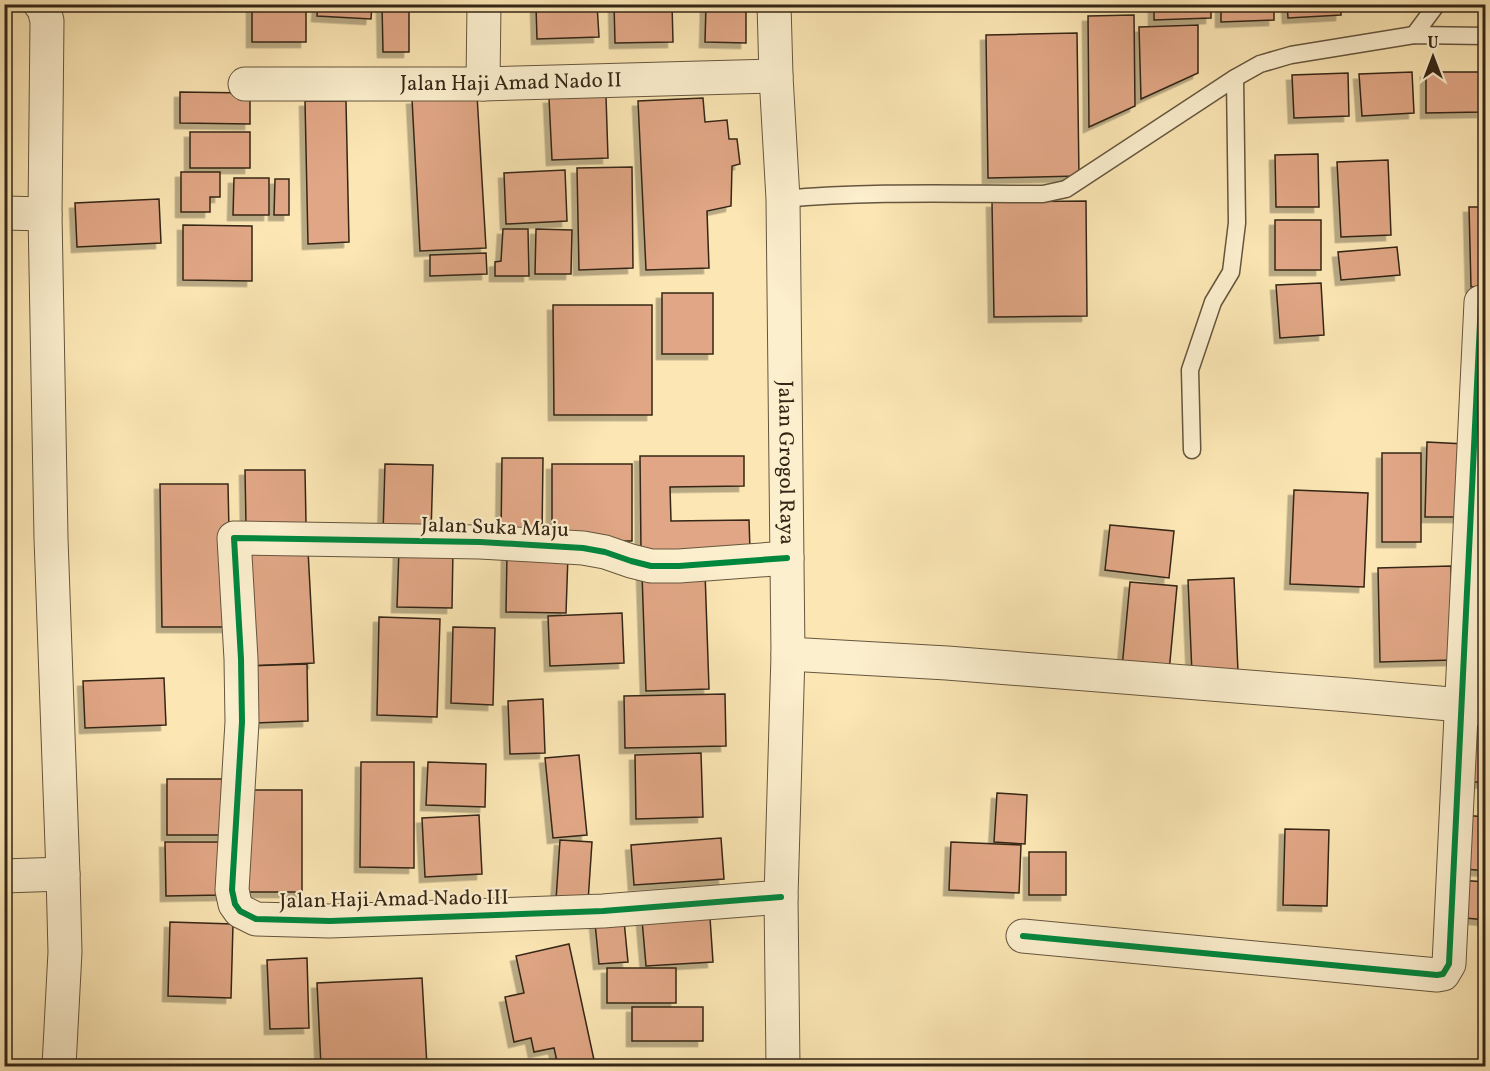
<svg xmlns="http://www.w3.org/2000/svg" width="1490" height="1071" viewBox="0 0 1490 1071" font-family="Vollkorn,serif">
<style>
.building{fill:#e0a685;stroke:#342616;stroke-width:1.5;filter:url(#shadow)}
.lines{fill:none;stroke-linecap:round;stroke-linejoin:round}
.service-casing{stroke:#66563e;stroke-width:19}
.minor-casing{stroke:#66563e;stroke-width:35}
.tertiary-casing{stroke:#66563e;stroke-width:35}
.service{stroke:#fcefce;stroke-width:16}
.minor{stroke:#fcefce;stroke-width:33}
.tertiary{stroke:#fcefce;stroke-width:33}
.cycleway-casing{stroke:#fcefce;stroke-width:10}
.cycleway{stroke:#00873e;stroke-width:6}
.labels{text-anchor:middle;dominant-baseline:central;stroke-width:4.5;stroke-linejoin:round;paint-order:stroke}
.street-label{font-size:21px;fill:#342616;stroke:#fcefce}
</style>
<defs>
<filter id="shadow"><feDropShadow dx="-5.5" dy="5.5" stdDeviation="0" flood-color="#0004"/></filter>
</defs>
<rect width="100%" height="100%" fill="#fbe6b4"/>
<filter id="stains"><feTurbulence type="fractalNoise" baseFrequency=".00333" numOctaves="4"/><feColorMatrix values="0 0 0 0 .2 0 0 0 0 .09 0 0 0 0 .02 0 0 0 .5 -.17"/></filter>
<radialGradient id="worn" r=".72"><stop offset=".6" stop-color="#630" stop-opacity="0"/><stop offset="1" stop-color="#630" stop-opacity=".3"/></radialGradient>
<!-- building -->
<g class="building">
<rect x="252" y="4" width="54" height="38"/>
<polygon points="318,4 372,4 371,19 317,16"/>
<polygon points="409,4 409,52 383,52 382,5"/>
<polygon points="597,4 599,37 537,39 536,7"/>
<polygon points="614,4 672,4 673,42 615,43"/>
<polygon points="706,4 746,4 746,43 705,42"/>
<polygon points="1154,4 1211,4 1211,18 1154,20"/>
<polygon points="1221,4 1274,4 1274,20 1221,22"/>
<polygon points="1287,4 1341,4 1341,15 1288,18"/>
<polygon points="1134,15 1135,106 1089,127 1088,16"/>
<polygon points="1198,25 1198,73 1141,99 1139,27"/>
<polygon points="1077,33 1079,176 988,178 986,35"/>
<polygon points="8,44 8,107 4,107 4,45"/>
<polygon points="1412,72 1414,113 1362,116 1359,74"/>
<polygon points="1426,72 1481,72 1482,112 1426,113"/>
<polygon points="1348,73 1349,116 1294,118 1292,75"/>
<polygon points="180,92 250,93 250,124 180,123"/>
<polygon points="477,95 486,248 420,251 412,99"/>
<polygon points="606,96 608,158 552,160 549,98"/>
<polygon points="703,98 705,122 727,120 729,139 737,139 740,164 732,166 731,206 707,211 709,268 646,270 638,101"/>
<polygon points="305,101 346,101 349,242 308,244"/>
<rect x="190" y="132" width="60" height="36"/>
<polygon points="1318,154 1319,207 1276,207 1275,155"/>
<polygon points="1388,160 1391,235 1341,237 1337,162"/>
<polygon points="632,167 633,268 579,270 577,168"/>
<polygon points="565,170 567,221 506,224 504,173"/>
<polygon points="181,172 220,172 220,197 210,197 210,212 181,212"/>
<polygon points="234,178 269,178 269,215 233,215"/>
<polygon points="275,179 289,179 289,215 274,215"/>
<polygon points="159,199 161,243 77,247 75,203"/>
<polygon points="1086,201 1087,316 994,317 992,202"/>
<polygon points="1469,207 1486,207 1486,286 1471,287"/>
<rect x="1275" y="220" width="46" height="50"/>
<polygon points="183,225 252,226 252,281 183,280"/>
<polygon points="503,229 528,229 529,276 495,276 495,262 501,261"/>
<polygon points="536,229 572,230 571,274 535,274"/>
<polygon points="1397,247 1400,275 1341,280 1338,252"/>
<polygon points="486,253 487,274 430,276 430,255"/>
<polygon points="1321,283 1324,335 1280,338 1276,285"/>
<rect x="662" y="293" width="51" height="61"/>
<polygon points="553,305 652,305 652,415 554,415"/>
<polygon points="1427,442 1465,444 1464,517 1425,517"/>
<rect x="1382" y="453" width="39" height="89"/>
<polygon points="640,456 744,456 744,486 670,487 671,521 749,520 750,550 641,551"/>
<polygon points="502,458 543,458 542,536 501,535"/>
<polygon points="385,464 433,465 431,534 383,533"/>
<rect x="552" y="464" width="80" height="77"/>
<polygon points="245,470 305,470 306,523 246,525"/>
<polygon points="160,484 228,484 231,627 162,627"/>
<polygon points="1294,490 1368,493 1364,587 1290,584"/>
<polygon points="1110,525 1174,531 1169,578 1105,570"/>
<polygon points="399,548 453,549 452,608 397,607"/>
<polygon points="308,550 314,663 248,666 242,552"/>
<polygon points="507,554 568,555 566,613 506,612"/>
<polygon points="1482,555 1486,555 1486,640 1484,640"/>
<polygon points="1451,566 1453,660 1380,662 1378,568"/>
<polygon points="705,572 709,689 646,691 642,574"/>
<polygon points="1234,578 1238,672 1192,674 1188,580"/>
<polygon points="1130,582 1177,586 1169,672 1122,668"/>
<polygon points="622,613 624,663 550,666 548,616"/>
<polygon points="379,617 440,619 437,717 377,715"/>
<polygon points="453,627 495,628 493,705 451,703"/>
<polygon points="307,664 308,721 252,723 250,666"/>
<polygon points="164,678 166,725 85,728 83,681"/>
<polygon points="725,694 726,746 625,748 624,696"/>
<polygon points="543,699 545,753 510,754 508,701"/>
<polygon points="1469,735 1486,737 1486,783 1465,781"/>
<polygon points="701,753 703,817 636,819 635,755"/>
<polygon points="579,755 587,835 553,838 545,758"/>
<polygon points="361,762 414,762 414,868 360,867"/>
<polygon points="428,762 486,764 485,807 426,805"/>
<rect x="167" y="779" width="63" height="56"/>
<rect x="246" y="790" width="56" height="102"/>
<polygon points="997,793 1027,795 1025,844 994,842"/>
<polygon points="479,815 482,874 425,877 422,818"/>
<polygon points="1462,815 1486,817 1486,871 1455,868"/>
<polygon points="1285,829 1329,830 1327,906 1283,905"/>
<polygon points="721,838 724,879 634,885 631,845"/>
<polygon points="560,840 592,842 588,902 556,900"/>
<polygon points="165,842 222,842 222,895 166,896"/>
<polygon points="951,842 1021,845 1019,893 949,890"/>
<rect x="1029" y="852" width="37" height="43"/>
<polygon points="1458,880 1486,882 1486,920 1455,917"/>
<polygon points="709,903 713,962 646,966 641,908"/>
<polygon points="623,910 628,962 599,964 594,913"/>
<polygon points="170,922 233,924 231,998 168,996"/>
<polygon points="569,944 594,1060 558,1066 554,1048 534,1052 531,1038 514,1042 505,997 524,993 516,956"/>
<polygon points="307,958 309,1028 270,1029 267,960"/>
<rect x="607" y="968" width="69" height="35"/>
<polygon points="422,978 427,1066 321,1066 317,983"/>
<rect x="632" y="1007" width="71" height="34"/>
</g>
<g class="lines">
<defs>
<g id="service">
<polyline points="1414,35 1437,4"/>
<path d="M 783,199 C 869,191 957,194 1043,194 L 1066,189 L 1235,78 L 1260,64 L 1291,55 L 1414,35 L 1486,36"/>
<polyline points="1192,450 1190,370 1213,302 1231,272 1237,223 1235,78"/>
</g>
<g id="minor">
<polyline points="40,4 44,9 47,21 45,214 51,538 63,874 65,952 59,1066"/>
<path id="s1" d="M 245,84 L 483,84 L 776,76"/>
<polyline points="483,84 484,4"/>
<polyline points="4,213 45,214"/>
<polyline points="788,654 947,663 1349,695 1461,705 1486,710"/>
<polyline points="4,876 63,874"/>
<polyline points="781,897 603,911 330,921 256,919 240,911 235,904 232,890 242,722 241,659 234,538 480,542 532,545 583,548 605,552 631,561 651,566 679,566 787,558"/>
<polyline points="1023,936 1437,975 1443,974 1449,964 1481,302"/>
</g>
<g id="tertiary">
<path id="s2" d="M 774,4 L 776,76 L 783,199 L 788,654 L 781,897 L 783,1066"/>
</g>
</defs>
<!-- service casing -->
<use href="#service" class="service-casing"/>
<!-- minor casing -->
<use href="#minor" class="minor-casing"/>
<!-- tertiary casing -->
<use href="#tertiary" class="tertiary-casing"/>
<!-- service -->
<use href="#service" class="service"/>
<!-- minor -->
<use href="#minor" class="minor"/>
<!-- tertiary -->
<use href="#tertiary" class="tertiary"/>
<defs>
<g id="cycleway">
<polyline points="781,897 603,911 330,921 256,919 240,911 235,904 232,890 242,722 241,659 234,538 480,542 532,545 583,548 605,552 631,561 651,566 679,566 787,558"/>
<polyline points="1023,936 1437,975 1443,974 1449,964 1481,302"/>
</g>
</defs>
<!-- cycleway casing -->
<use href="#cycleway" class="cycleway-casing"/>
<!-- cycleway -->
<use href="#cycleway" class="cycleway"/>
</g>
<g class="labels">
<!-- street labels -->
<g class="street-label">
<text stroke="none"><textPath href="#s1" startOffset="266">Jalan Haji Amad Nado II</textPath></text>
<text stroke="none"><textPath href="#s2" startOffset="459">Jalan Grogol Raya</textPath></text>
<text transform="translate(495 528) rotate(2)">Jalan Suka Maju</text>
<text transform="translate(394 900) rotate(-1)">Jalan Haji Amad Nado III</text>
</g>
</g>
<!-- margin -->
<rect width="1490" height="1071" fill="none" stroke="#fbe6b4" stroke-width="24"/>
<rect x="6" y="6" width="1478" height="1059" fill="none" stroke="#342616" stroke-width="3"/>
<rect x="12" y="12" width="1466" height="1047" fill="none" stroke="#342616" stroke-width="1.5"/>
<!-- north arrow -->
<g transform="translate(1433 57)" stroke="#fcefce" stroke-width="4.5" paint-order="stroke">
<path d="M0-4.5L10 22L0 15L-10 22Z" fill="#342616"/>
<text y="-9" font-size="16" font-weight="bold" text-anchor="middle" fill="#342616">U</text>
</g>
<rect width="100%" height="100%" filter="url(#stains)"/>
<rect width="100%" height="100%" fill="url(#worn)"/>
</svg>
